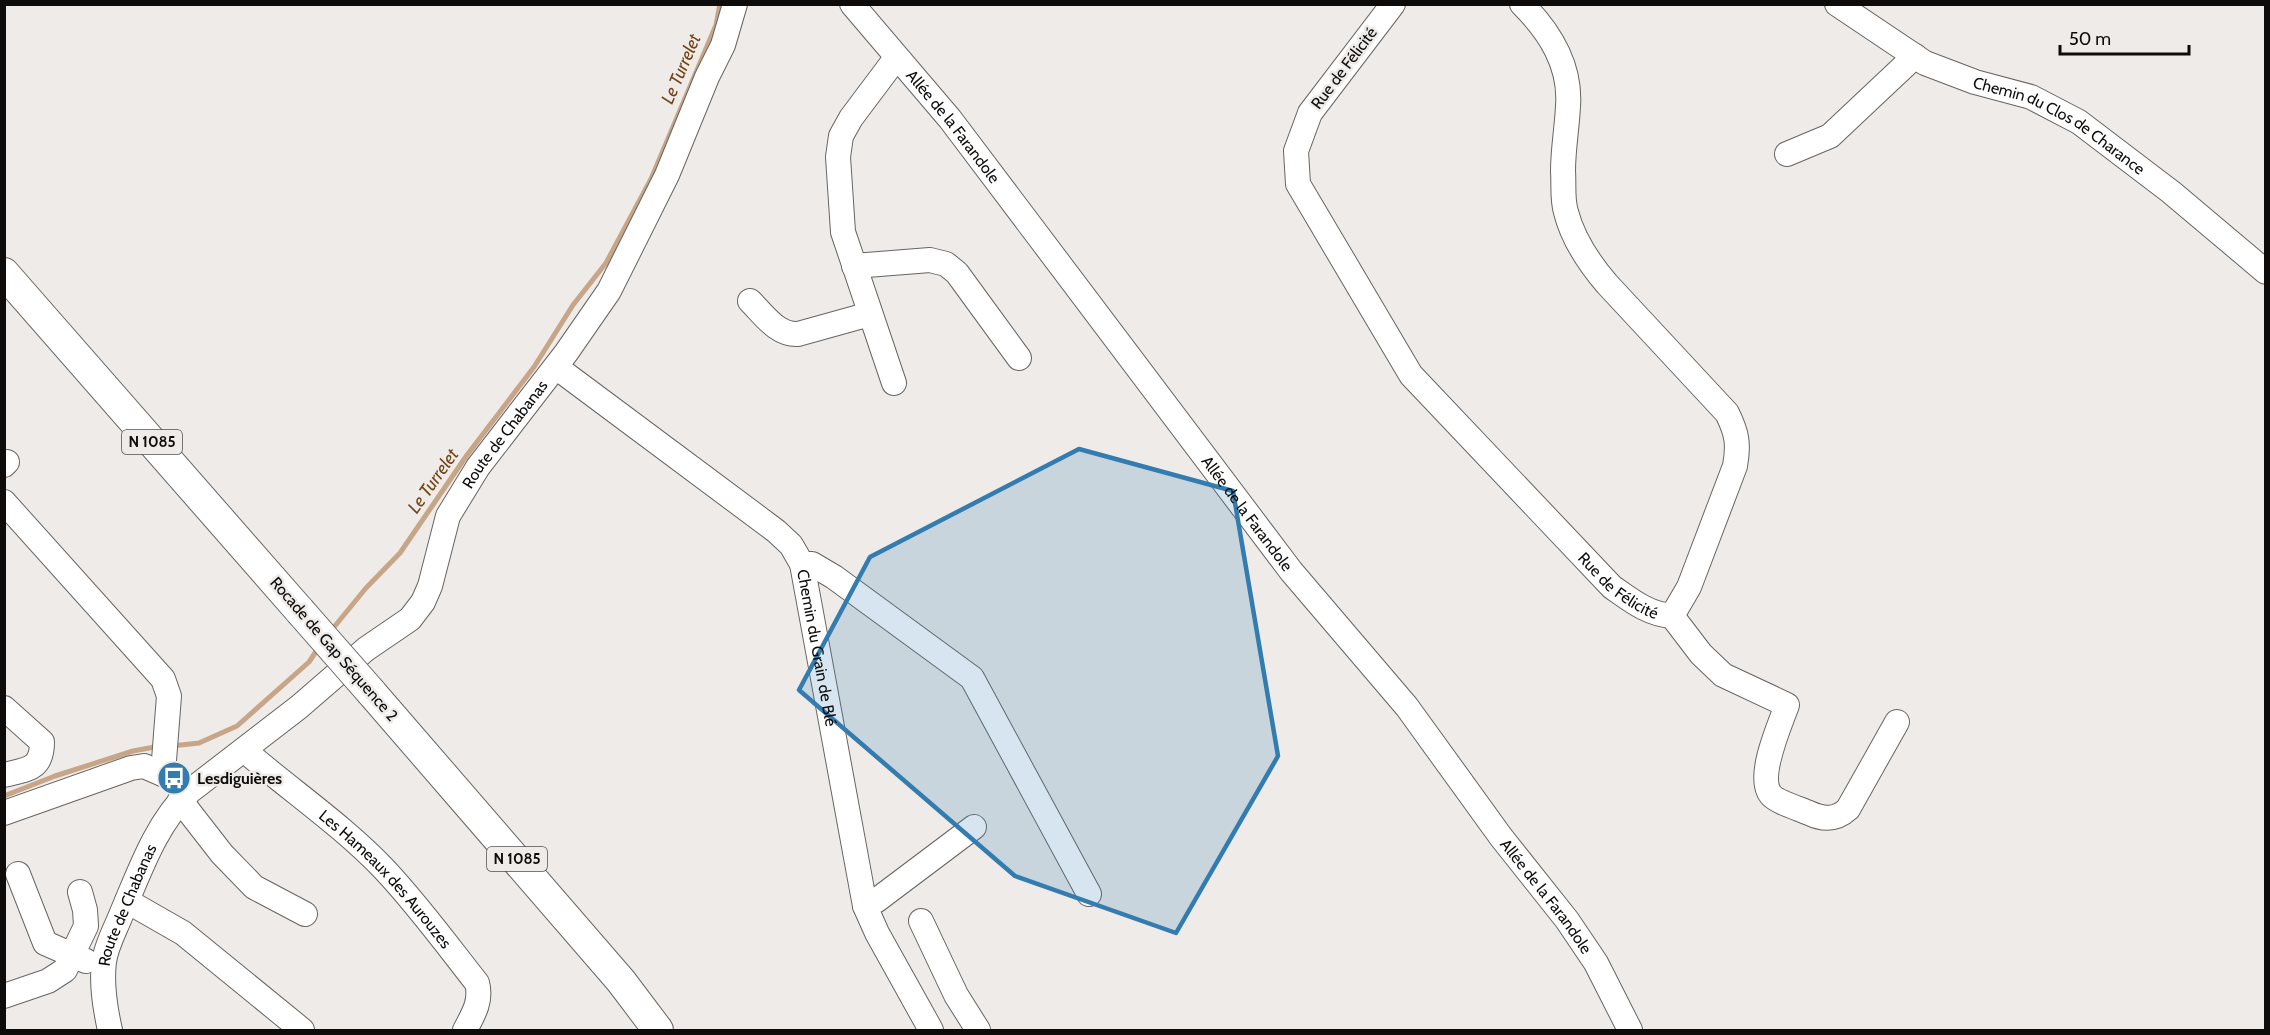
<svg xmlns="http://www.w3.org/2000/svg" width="2270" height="1035" viewBox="0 0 2270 1035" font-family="Cabin,sans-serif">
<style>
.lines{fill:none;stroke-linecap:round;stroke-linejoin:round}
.stream{stroke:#c7a587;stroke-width:5}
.minor-casing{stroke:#676461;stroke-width:26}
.major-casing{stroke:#676461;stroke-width:32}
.minor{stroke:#fff;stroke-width:24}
.major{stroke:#fff;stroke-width:30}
.major-bridge-casing{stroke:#676461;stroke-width:32;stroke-linecap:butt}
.major-bridge{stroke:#fff;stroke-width:30}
.marked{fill:#327cb0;fill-opacity:0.2;stroke:#327cb0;stroke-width:4.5;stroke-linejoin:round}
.labels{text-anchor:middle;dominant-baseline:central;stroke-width:5;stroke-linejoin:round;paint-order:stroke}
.shield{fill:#efebe8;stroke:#514f4d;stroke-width:1.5}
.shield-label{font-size:15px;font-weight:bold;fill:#0d0c0b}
.street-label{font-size:16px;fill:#0d0c0b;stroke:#efebe8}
.poi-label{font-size:16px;font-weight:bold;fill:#0d0c0b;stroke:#efebe8;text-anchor:start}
.water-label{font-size:18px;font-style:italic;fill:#724414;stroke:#efebe8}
</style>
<rect width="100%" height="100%" fill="#efebe8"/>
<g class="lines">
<!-- stream -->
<g class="stream">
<polyline points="330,632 366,588 400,553 467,455 534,367 573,305 606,263 651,179 716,25 720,4"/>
<polyline points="172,746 199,743 237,726 309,662 319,647"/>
<polyline points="4,796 55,776 133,751 160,746"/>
</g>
<defs>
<g id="minor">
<path id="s1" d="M 852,4 L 950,119 L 1291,571 L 1407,707 L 1501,837 L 1567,920 L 1596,963 L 1630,1030"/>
<path id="s2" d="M 1393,4 L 1310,113 L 1296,151 L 1298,184 L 1411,375 L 1612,587 C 1632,601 1648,614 1672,616 L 1689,587 L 1735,466 C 1739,444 1737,433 1727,413 L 1607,284 C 1589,263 1573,240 1566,212 C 1562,200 1564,184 1563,171 C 1563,149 1567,128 1568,106 C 1571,65 1550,32 1522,4"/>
<path id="s3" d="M 1837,4 L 1925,63 L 1975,82 L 2031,97 L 2079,122 L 2171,192 L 2266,272"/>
<polyline points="1787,154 1830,136 1915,56"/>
<polyline points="854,266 930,260 946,264 957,273 1019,358"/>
<path d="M 750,301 C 764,315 777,335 798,334 L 870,314"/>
<path id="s4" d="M 556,367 L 776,531 L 791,545 L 802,564 L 865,906 L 877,933 L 931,1030"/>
<polyline points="894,383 843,232 838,157 841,136 851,118 896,58"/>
<polyline points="4,465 7,462"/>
<polyline points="4,502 163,679 169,696 163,773"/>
<polyline points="802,564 812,564 834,577 972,678 1089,894"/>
<path d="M 1672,616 L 1701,654 L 1723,675 L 1787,705 C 1780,725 1756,777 1771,795 C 1777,802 1800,809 1809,813 C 1824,820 1836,820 1848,809 L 1897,722"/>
<path d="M 4,708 L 42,742 C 42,770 27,769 4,775"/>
<path id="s5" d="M 244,750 C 290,790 342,825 384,869 C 418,905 447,945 477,983 C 482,1001 473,1015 465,1030"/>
<polyline points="180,800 222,854 254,887 305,914"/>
<polyline points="4,813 131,768 144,766 176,780"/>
<polyline points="18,874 45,943 86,961"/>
<polyline points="127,901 183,933 302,1030"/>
<polyline points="865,906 877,900 974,827"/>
<polyline points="921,921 956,995 978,1030"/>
<polyline points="4,996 48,981 65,970 86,926 85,910 80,892"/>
<path id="s6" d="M 110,1030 C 105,1008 101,985 104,962 C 106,946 115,930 121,915 C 139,873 156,823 190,791 L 299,707 L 366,649 L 410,619 L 423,602 L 430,586 L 448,516 L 478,467 L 566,353 L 609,291 L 667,175 L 707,77 L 723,45 L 735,4"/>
</g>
<g id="major">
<polyline points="4,273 300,611"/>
<polyline points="371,692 621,981 658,1030"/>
</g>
</defs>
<!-- minor casing -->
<use href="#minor" class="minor-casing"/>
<!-- major casing -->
<use href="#major" class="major-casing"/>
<!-- minor -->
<use href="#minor" class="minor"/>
<!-- major -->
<use href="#major" class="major"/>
<defs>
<polyline id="major-bridge" points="300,611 371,692"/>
</defs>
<!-- major-bridge casing -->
<use href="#major-bridge" class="major-bridge-casing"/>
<!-- major-bridge -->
<use href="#major-bridge" class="major-bridge"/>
</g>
<!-- marked area -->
<path class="marked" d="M 1079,449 L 1233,491 L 1278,756 L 1176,933 L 1015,876 L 799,690 L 870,557 Z"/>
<!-- icons -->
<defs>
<symbol id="bus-disc" viewBox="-11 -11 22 22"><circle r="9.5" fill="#327cb0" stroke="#efebe8"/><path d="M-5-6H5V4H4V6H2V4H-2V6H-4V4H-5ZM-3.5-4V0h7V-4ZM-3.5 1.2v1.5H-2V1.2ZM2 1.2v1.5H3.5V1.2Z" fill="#fff"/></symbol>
</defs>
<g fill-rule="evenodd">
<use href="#bus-disc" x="155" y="759" width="38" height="38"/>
</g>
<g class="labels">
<!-- shield labels -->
<g class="shield">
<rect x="122" y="430" width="60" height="24" rx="4.5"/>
<rect x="487" y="847" width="60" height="24" rx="4.5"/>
</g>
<g class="shield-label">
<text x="152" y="442">N 1085</text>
<text x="517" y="859">N 1085</text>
</g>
<!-- street labels -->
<g class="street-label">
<text transform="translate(1344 68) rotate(-53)">Rue de Félicité</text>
<text stroke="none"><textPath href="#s1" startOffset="159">Allée de la Farandole</textPath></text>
<text stroke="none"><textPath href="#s3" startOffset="255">Chemin du Clos de Charance</textPath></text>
<text stroke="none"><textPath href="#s6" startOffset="752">Route de Chabanas</textPath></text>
<text stroke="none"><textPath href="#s1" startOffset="645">Allée de la Farandole</textPath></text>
<text stroke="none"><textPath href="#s2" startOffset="729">Rue de Félicité</textPath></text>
<text stroke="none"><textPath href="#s4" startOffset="402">Chemin du Grain de Blé</textPath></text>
<text transform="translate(334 649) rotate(49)">Rocade de Gap Séquence 2</text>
<text stroke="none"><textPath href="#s5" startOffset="192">Les Hameaux des Aurouzes</textPath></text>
<text stroke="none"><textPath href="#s1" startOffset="1131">Allée de la Farandole</textPath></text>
<text stroke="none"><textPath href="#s6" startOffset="130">Route de Chabanas</textPath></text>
</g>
<!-- poi labels -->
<g class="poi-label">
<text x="197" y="778">Lesdiguières</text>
</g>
<!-- water labels -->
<g class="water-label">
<text transform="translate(681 69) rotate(-67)">Le Turrelet</text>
<text transform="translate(433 481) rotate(-55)">Le Turrelet</text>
</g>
</g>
<!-- border -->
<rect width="2270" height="1035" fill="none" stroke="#0d0c0b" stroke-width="12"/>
<!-- scale -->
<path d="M2060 45v9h129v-9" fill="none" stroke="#0d0c0b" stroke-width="3"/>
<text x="2069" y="45" font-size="18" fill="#0d0c0b" stroke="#efebe8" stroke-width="4.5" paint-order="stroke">50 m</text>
</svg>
